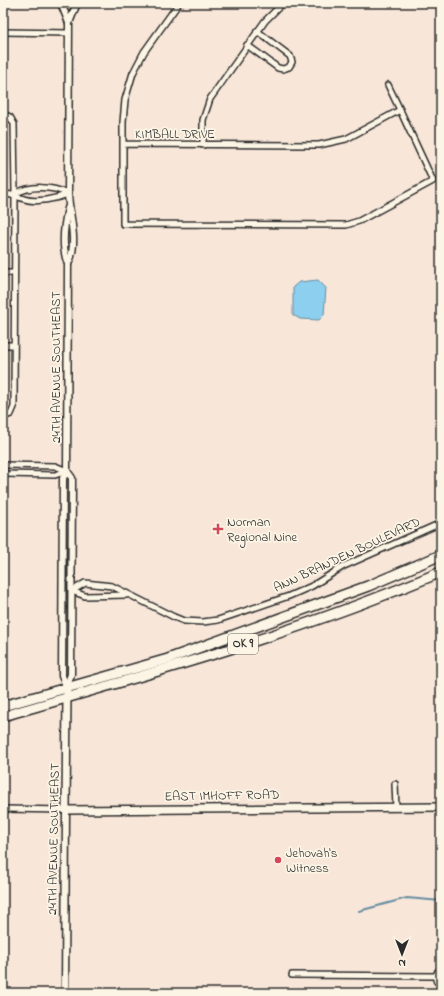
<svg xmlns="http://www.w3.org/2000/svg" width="444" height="996" viewBox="0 0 444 996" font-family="'Indie Flower',sans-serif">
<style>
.water{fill:#8dcfee;stroke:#668da0}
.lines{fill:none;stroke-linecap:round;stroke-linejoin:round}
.stream{stroke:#668da0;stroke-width:2}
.minor-casing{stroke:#2b2b2b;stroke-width:8}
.tertiary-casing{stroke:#2b2b2b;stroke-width:9}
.secondary-casing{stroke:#2b2b2b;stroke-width:10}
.trunk-casing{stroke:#2b2b2b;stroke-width:12}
.minor{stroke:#fcf5e5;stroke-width:5}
.tertiary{stroke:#fcf5e5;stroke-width:6}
.secondary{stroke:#fcf5e5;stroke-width:7}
.trunk{stroke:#fcf5e5;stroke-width:9}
.poi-dot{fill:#d1495b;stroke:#fcf5e5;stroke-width:1.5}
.labels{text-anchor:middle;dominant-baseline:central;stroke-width:3.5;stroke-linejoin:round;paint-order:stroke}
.shield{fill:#fcf5e5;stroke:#6a6863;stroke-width:1}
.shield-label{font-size:12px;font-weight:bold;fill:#2b2b2b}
.street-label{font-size:13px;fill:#2b2b2b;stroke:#fcf5e5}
.poi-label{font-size:13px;fill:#2b2b2b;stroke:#fcf5e5;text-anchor:start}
</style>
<rect width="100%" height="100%" fill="#f8e6d9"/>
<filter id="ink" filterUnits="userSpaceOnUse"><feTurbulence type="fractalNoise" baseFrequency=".025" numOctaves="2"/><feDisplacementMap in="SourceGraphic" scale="8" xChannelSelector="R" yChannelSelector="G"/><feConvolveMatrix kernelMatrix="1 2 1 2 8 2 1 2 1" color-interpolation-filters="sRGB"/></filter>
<g filter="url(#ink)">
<!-- water -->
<polygon class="water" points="318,280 326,288 324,315 319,320 300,319 293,315 293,287 299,282"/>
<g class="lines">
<!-- stream -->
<polyline class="stream" points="359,911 407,898 441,901"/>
<defs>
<g id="minor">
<polyline points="3,32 69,33"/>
<polyline points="247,45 278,68 283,69 289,67 292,62 290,56 257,31"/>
<polyline points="388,85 400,110"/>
<polyline points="3,114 10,117 14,124 15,194 14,407 11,414 3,417"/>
<polyline points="123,144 319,145 346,139 400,110 433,181 359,221 346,225 123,224 123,122 125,100 133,73 144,52 179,3"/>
<polyline points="203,145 203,120 210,99 265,21 283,3"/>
<path d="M 3,194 C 12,194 16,196 24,199 C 36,203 56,199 68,194"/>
<path d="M 15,194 C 30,185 52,186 68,194"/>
<polyline points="3,273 14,273"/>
<polyline points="3,345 14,345"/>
<polyline points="3,465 55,466 67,471"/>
<polyline points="3,474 55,475 67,471"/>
<polyline points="72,591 85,583 112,586 174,617 184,621 203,622 218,620 289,596 312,586 344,566 441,523"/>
<polyline points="72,591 85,596 126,595"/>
<polyline points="395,784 396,808"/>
<polyline points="3,809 66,810"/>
<polyline points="292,975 436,976"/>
</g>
<g id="tertiary">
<path d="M 61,3 L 69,23 L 68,194 C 69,216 79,243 68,264"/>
<polyline points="69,23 77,3"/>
<polyline points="67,686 71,674 72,478 67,471"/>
<path d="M 67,688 L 62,676 L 63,478 L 67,471 L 68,264 C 61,247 64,225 68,208"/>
<polyline points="441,971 438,972 436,977 437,981 441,983"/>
<polyline points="65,993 66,810"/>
</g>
<polyline id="secondary" points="67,693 66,810 441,807"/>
<g id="trunk">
<polyline points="3,706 168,659 368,586 441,555"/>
<path d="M 3,716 C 150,674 300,632 441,572"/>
</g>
</defs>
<!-- minor casing -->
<use href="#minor" class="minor-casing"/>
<!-- tertiary casing -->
<use href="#tertiary" class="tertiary-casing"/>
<!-- secondary casing -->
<use href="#secondary" class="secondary-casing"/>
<!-- trunk casing -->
<use href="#trunk" class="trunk-casing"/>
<!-- minor -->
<use href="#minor" class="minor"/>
<!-- tertiary -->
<use href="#tertiary" class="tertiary"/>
<!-- secondary -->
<use href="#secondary" class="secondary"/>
<!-- trunk -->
<use href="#trunk" class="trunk"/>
</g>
</g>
<!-- markers -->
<g class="poi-dot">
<path d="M216 523h4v4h4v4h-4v4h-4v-4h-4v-4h4z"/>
<circle cx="278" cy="860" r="4"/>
</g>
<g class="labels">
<!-- shield labels -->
<rect class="shield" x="228" y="634" width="30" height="20" rx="3"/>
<g class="shield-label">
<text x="243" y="644">OK 9</text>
</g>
<!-- street labels -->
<g class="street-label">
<text x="175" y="134">KIMBALL DRIVE</text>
<text transform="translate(56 367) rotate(-90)">24TH AVENUE SOUTHEAST</text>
<text transform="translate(347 555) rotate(-25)">ANN BRANDEN BOULEVARD</text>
<text transform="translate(222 796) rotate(-1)">EAST IMHOFF ROAD</text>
<text transform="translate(54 839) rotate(-89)">24TH AVENUE SOUTHEAST</text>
</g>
<!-- poi labels -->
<g class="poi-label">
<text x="227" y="522">Norman<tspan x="227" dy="15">Regional Nine</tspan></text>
<text x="286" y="853">Jehovah's<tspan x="286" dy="15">Witness</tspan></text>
</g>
</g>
<!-- margin -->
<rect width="444" height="996" fill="none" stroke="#fcf5e5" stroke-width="16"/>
<rect x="8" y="8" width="428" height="980" fill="none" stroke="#2b2b2b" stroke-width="1.5" filter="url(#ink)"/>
<!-- north arrow -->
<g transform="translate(402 954) rotate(180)" stroke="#fcf5e5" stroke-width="3" paint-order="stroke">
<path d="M0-3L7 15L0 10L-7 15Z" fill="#2b2b2b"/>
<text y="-6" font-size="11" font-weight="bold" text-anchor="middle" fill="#2b2b2b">N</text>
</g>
</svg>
